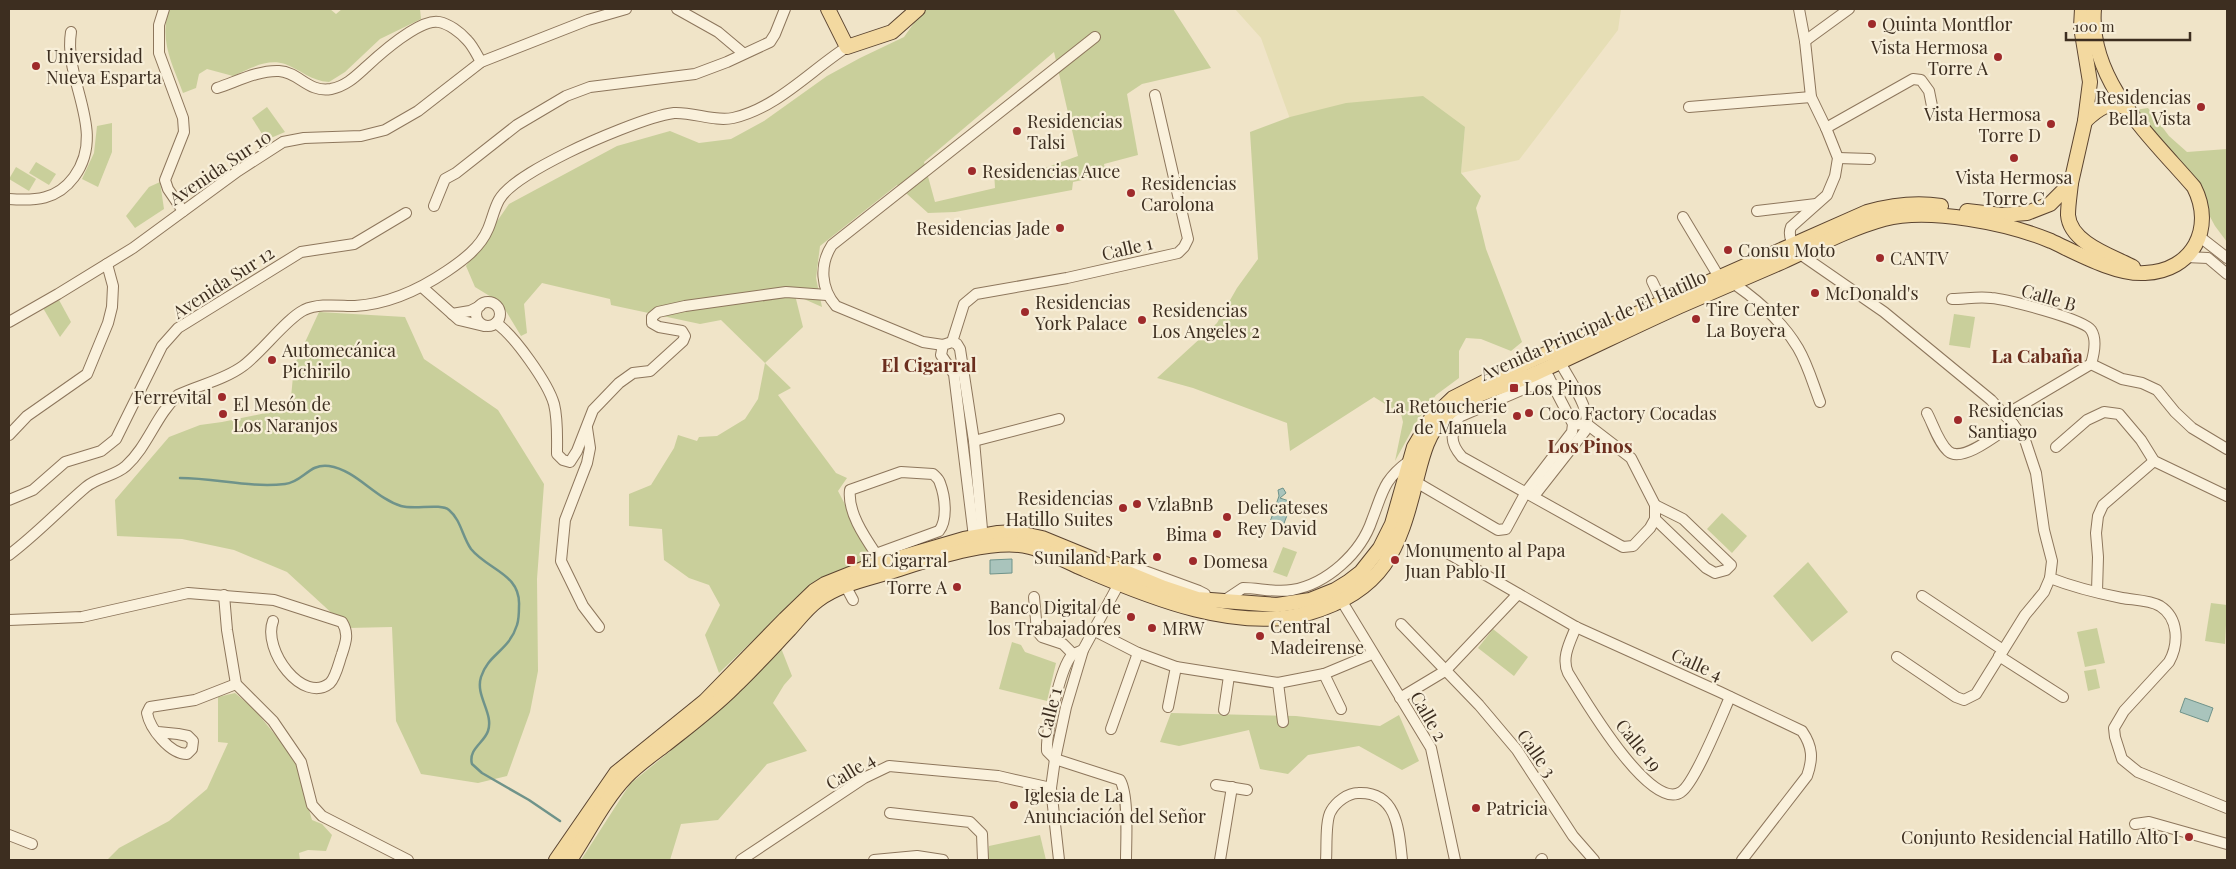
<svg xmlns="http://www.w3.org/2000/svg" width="2236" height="869" viewBox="0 0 2236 869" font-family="'Playfair Display',serif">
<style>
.farmland{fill:#e6deb5}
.green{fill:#c9cf9b;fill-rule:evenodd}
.water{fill:#a9c4bc;stroke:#6f938a}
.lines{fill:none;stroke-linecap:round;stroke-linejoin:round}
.stream{stroke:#6f938a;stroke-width:2.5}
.minor-casing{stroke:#8d765c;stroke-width:12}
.major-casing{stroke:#5b4430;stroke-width:16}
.minor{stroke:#faf1dc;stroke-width:10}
.major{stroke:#f3d9a0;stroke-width:14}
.poi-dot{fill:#9e2a2b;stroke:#f7eed8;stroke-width:2}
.labels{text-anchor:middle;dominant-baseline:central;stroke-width:4.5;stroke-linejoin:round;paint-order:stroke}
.poi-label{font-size:18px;fill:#3d2e20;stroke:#f7eed8;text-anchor:start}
.street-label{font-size:18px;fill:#3d2e20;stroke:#f7eed8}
.neighbourhood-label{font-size:19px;font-weight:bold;fill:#6b2e1e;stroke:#f7eed8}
</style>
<rect width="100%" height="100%" fill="#f0e4c8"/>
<!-- farmland -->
<polygon class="farmland" points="1235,9 1621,9 1618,30 1519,160 1461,173 1465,127 1290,119 1261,38"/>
<!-- green -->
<g class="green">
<path d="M 169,9 L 330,9 L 336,14 L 342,9 L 420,9 L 421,19 L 380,39 L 345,72 L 329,82 C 311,81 301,70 285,64 C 267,58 249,69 233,76 L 207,69 L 199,74 L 196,88 L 183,93 C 172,63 159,41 169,9 Z"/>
<path d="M 924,9 L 1173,9 L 1211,68 L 1142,84 L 1127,94 L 1138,155 L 1104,164 L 1106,175 L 1073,182 L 1072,190 L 955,212 L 928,213 L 897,185 L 820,246 L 816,278 L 822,307 L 795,295 L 803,327 L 765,363 L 791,388 L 778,395 L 836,473 L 847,478 L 838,491 L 874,560 L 814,582 L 719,673 L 705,635 L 720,605 L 709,585 L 689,578 L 664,560 L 662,529 L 629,526 L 629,494 L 651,485 L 674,448 L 678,435 L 697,441 L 699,437 L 717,436 L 745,419 L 758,399 L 765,363 L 721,320 L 700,324 L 611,305 L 610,299 L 542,283 L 524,304 L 527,333 L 521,336 L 501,303 L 475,287 L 466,266 L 509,204 L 617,146 L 670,131 L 699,143 L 731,139 L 764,121 L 827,76 L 860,58 L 904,37 ZM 1054,52 L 1078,156 L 1017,178 L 1016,167 L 994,171 L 995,188 L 935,202 L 924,162 Z"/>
<polygon points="1423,96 1465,127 1461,173 1481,196 1476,208 1486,249 1522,342 1511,351 1481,339 1466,338 1459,351 1459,378 1436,395 1417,421 1395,461 1403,422 1401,414 1374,397 1290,451 1287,423 1193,388 1157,378 1217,323 1237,288 1258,259 1250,132 1290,117 1346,103"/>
<polygon points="267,107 285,132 266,140 252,118"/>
<polygon points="2148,108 2169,136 2187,152 2227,149 2227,242 2215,226 2208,213 2202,189 2135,110"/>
<polygon points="112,123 112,152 98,187 82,179 94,153 97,126"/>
<polygon points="36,162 56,174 49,185 29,173"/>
<polygon points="16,167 36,179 29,191 9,179"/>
<polygon points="160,182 164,209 135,228 126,216 149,187"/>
<polygon points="59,300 71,322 60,337 43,308"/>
<polygon points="319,312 405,317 424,359 498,410 544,484 537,579 538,671 530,712 507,776 478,783 421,774 396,721 392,627 348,628 287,572 234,550 182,539 117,536 115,500 169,437 200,425 222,422 290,408 294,366"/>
<polygon points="1954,314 1975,317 1970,348 1949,345"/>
<polygon points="1722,513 1747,536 1732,553 1707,529"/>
<polygon points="1283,547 1297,552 1287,577 1273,572"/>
<polygon points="1808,562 1848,612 1812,642 1773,596"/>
<polygon points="2211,603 2227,605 2225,644 2205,641"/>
<polygon points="2097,628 2105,663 2085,667 2077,632"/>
<polygon points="1493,629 1528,657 1514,676 1478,648"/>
<polygon points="1012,642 1021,645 1025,652 1056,663 1047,701 999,689"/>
<polygon points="781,648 792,676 784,685 773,703 807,751 767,764 718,820 681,824 670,860 581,860 630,784 707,721"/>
<polygon points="2096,669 2100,688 2088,691 2084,671"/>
<polygon points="235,693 254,709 299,764 302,786 312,820 322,824 332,835 326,851 308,850 299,853 300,860 107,860 119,848 169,821 207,789 228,743 218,742 218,697"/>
<polygon points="1171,713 1296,716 1380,726 1399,715 1419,761 1402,770 1359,746 1308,755 1288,774 1260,769 1249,730 1179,746 1160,742"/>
<polygon points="1040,835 1046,860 988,860 989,846"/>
</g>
<!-- water -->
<g class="water">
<polygon points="1283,488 1286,493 1280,498 1292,502 1283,526 1270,522 1279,496 1278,490"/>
<polygon points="1012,559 1012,573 990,574 990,560"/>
<polygon points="2185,698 2213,708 2208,722 2180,712"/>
</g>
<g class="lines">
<!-- stream -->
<path class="stream" d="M 180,478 C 216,478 249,488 285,484 C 303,482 309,463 329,466 C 356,470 375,498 401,506 C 415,510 440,503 449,510 C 461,520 462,536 471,549 C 488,570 521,574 519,606 C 519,612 519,619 517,625 C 509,651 488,654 481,677 C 475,696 494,713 488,731 C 484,743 468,749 472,764 L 482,773 L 529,800 L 560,821"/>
<defs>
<g id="minor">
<polyline points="164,9 159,25 159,53 183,118 184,132 165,180 168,189 183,211"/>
<polyline points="677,9 718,32 743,53"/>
<path d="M 1799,9 L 1805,41 L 1811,97 L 1826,128 L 1838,158 L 1835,176 L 1827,195 L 1791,227 C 1787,237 1794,246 1800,254 L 1884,312 L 1991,400 L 2013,424 L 2025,440 L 2036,473 L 2044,530 L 2052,561 L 2050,578 C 2073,587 2097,593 2122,598 C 2133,600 2150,600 2160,606 C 2179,618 2179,644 2169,662 L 2124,711 L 2114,728 L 2115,737 L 2122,759 L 2138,772 L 2227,808"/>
<polyline points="1805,41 1849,9"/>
<path d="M 217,88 C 236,82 258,70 279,71 C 299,72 308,93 331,89 C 346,86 355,77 366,67 C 379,55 420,18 439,22 C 449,24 460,32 467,40 C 473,46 477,55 481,62"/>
<polyline points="1689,107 1811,97"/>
<polyline points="1826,128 1913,79 1921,80 1929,91 1933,111"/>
<polyline points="1838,158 1870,159"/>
<path d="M 9,199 C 35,201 57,200 74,177 C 108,131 63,81 71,32"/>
<polyline points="434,206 445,179 456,173 517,125 566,96 590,87 695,74 727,62 770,42 775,34 785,9"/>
<polyline points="1757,211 1816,204"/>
<polyline points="1683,217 1719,277"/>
<polyline points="2200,237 2227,258"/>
<polyline points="2186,257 2208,258 2227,274"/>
<polyline points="1652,281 1662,302"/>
<path d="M 1733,283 C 1759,301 1782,321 1798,348 C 1808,365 1813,384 1820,402"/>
<polyline points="422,287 459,320 484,326"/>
<path d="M 1952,299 C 1965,299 1979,296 1991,298 C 2006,299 2084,319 2091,330 C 2097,339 2094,354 2091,364 L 2005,415"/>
<circle cx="488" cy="314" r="12"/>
<polyline points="452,314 470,311 480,306"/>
<polyline points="9,322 58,294 133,248 238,171 283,142 304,138 361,136 385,130 418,111 481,62 588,20 626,9"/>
<path d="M 496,323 C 514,335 548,383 554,404 C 558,420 557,437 557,454 L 563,460 L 570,462 L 577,451 L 593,410 L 619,383 L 633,373 L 650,371 L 683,341 L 685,336 L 682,331 L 659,327 L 652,323 L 652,317 L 658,312 L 685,306 L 786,292 L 827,295"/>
<polyline points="952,342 964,304 976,294 1067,278 1178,253 1184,247 1188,239 1155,95"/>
<polyline points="952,342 957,344 960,349 974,441 983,540"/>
<polyline points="949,343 943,345 941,355 954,374 974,537 977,541"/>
<path d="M 943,345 L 923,342 L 836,306 C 821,289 819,265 832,245 L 1095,37"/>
<polyline points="2091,364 2122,379 2142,383 2157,390 2175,412 2192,428 2227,449"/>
<path d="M 1549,378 L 1459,417 C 1451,434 1449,442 1462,457 L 1623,547 L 1633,546 L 1650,528 L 1655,519 L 1655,505 L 1631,458 L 1588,425 L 1573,424"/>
<path d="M 1927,413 C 1933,424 1938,442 1948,451 C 1962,464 1999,433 2013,424"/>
<polyline points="587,428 590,448 587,463 565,520 561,561 583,606 599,627"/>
<polyline points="9,435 27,416 87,374 108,323 112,307 113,286 107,264"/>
<polyline points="974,441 1059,419"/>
<polyline points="2056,447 2087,420 2104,412 2119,414 2141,440 2154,461 2227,496"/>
<polyline points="1416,482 1498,530 1506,529 1526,492 1572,432 1573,424 1546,372"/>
<path d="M 1534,496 L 1585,431 C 1594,410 1567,378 1558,358"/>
<polyline points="9,500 33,490 65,462 101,451 116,439 162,346 178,328 301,252 354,244 406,213"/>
<polyline points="1655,519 1706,568 1715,573 1726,570 1731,565 1683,519 1655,505"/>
<path d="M 1444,551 L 1576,627 L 1720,692 L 1802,731 C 1813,747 1813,759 1807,776 L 1742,860"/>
<path d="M 876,554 L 939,531 C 948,520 945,496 940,483 C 939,479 935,476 933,474 L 901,472 L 850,490 C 847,515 869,543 882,563"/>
<path d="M 9,555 C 37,534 60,509 86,487 C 98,477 115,476 126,466 C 148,446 156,415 178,395 C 199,385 224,380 243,366 C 262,352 286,319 304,310 C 319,303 339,306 355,306 C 389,304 419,290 447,271 C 463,260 480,248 488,229 C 492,220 494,209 499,200 C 509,182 549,162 567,153 C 591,141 649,116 674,113 C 694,112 714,122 733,118 C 777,108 811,70 847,47"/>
<polyline points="1128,565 1199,591 1205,594 1206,600"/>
<polyline points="845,585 853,600"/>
<polyline points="2097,591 2098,557 2096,533 2098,516 2103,505 2154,461"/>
<polyline points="224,595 227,630 236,684 273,721 301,762 312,805 322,816 408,860"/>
<polyline points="1338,595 1431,748 1455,860"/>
<polyline points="1922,596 2003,650"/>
<polyline points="1034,597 1037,631 1042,637 1063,644 1073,654"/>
<path d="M 1222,602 L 1243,588 C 1259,588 1275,593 1292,590 C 1327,584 1361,553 1372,520 C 1383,492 1383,480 1409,461"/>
<path d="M 9,620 L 82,617 L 188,593 L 274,600 L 342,622 C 349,633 346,642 342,654 C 339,662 336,677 330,683 C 303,705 262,650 273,621"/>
<polyline points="1401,624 1479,705 1517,750 1573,836 1594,860"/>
<path d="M 1576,627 C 1570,642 1561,658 1568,673 C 1582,695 1650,813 1681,792 C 1695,783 1722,715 1730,697"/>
<polyline points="1093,630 1138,653 1176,667 1278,683 1324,674 1372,654"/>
<path d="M 1083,650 C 1079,652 1075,653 1072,655 C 1060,668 1046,734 1047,751 L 1055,759 L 1120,780 C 1129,795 1126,842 1126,860"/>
<polyline points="1999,656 2063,697"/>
<polyline points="1897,657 1956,697 1964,700 1976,694 2025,615 2044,592 2050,578"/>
<polyline points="1324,674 1341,709"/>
<polyline points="1278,683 1283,722"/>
<polyline points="1400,698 1445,671 1518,594"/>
<polyline points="1168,707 1176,667"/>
<polyline points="1224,710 1229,676"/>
<polyline points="1111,729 1138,653"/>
<path d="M 158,732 L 178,734 L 188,736 L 193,741 L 192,749 L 187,754 C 170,754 150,729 147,713 L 150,707 L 195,700 L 236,684"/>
<polyline points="1216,785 1247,790"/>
<polyline points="890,813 970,822 982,834 983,860"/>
<polyline points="2135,824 2149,822 2227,844"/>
<polyline points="9,835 32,844"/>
<polyline points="741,860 864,778 889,766 998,776 1051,788"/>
<polyline points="874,860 917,856 943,860"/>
<polyline points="1059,860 1051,788 1055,759 1066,707 1083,650 1122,578"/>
<polyline points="1220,860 1232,787"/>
<path d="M 1326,860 C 1327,849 1325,820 1331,811 C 1336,802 1348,793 1358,793 C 1397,791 1399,830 1402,860"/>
<polyline points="1541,860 1542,859"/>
</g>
<g id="major">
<polyline points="828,9 847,47 892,32 918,9"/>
<path d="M 2085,121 C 2099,108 2109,100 2128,108"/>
<path d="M 2071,183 C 2070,193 2068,205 2068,215 C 2070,243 2112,256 2133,267"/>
<polyline points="1967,211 2002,215 2027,213 2050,204 2071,183 2085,121 2090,82 2081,27 2082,9"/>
<path d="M 556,860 L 616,773 L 705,701 L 785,619 L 814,591 L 825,584 L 865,568 L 964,539 L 998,533 L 1014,532 L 1042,538 L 1164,588 L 1197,599 L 1277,605 L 1310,600 L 1335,590 L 1348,582 L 1361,572 L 1380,548 L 1392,524 L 1414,447 L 1430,420 L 1453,398 L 1496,376 L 1867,212 C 1892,205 1916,202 1941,206"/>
<path d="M 570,860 C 588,833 604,800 626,777 C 637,765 652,755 665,745 C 689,726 713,708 734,687 C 754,668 772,648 790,629 C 799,619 807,608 818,600 C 840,584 867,579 893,571 C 928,560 994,537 1030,547 C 1049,552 1068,562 1086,570 C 1151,598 1238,633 1309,613 C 1384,591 1399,550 1416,481 C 1422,458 1427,434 1444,417 C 1467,394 1505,387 1534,374 C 1583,352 1631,328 1680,306 C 1714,291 1748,277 1782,262 C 1815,247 1848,229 1884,219 C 1929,207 2008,223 2051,241 C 2077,253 2116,275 2145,273 C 2193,271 2215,228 2194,187 C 2151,137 2088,81 2094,9"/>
</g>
</defs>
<!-- minor casing -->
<use href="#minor" class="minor-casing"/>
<!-- major casing -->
<use href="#major" class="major-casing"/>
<!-- minor -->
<use href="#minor" class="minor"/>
<!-- major -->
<use href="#major" class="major"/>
</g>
<!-- markers -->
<g class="poi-dot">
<circle cx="1872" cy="24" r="5"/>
<circle cx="1998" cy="57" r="5"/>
<circle cx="36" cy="66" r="5"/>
<circle cx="2201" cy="107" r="5"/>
<circle cx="2051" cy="124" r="5"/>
<circle cx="1017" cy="131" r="5"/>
<circle cx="2014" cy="158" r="5"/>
<circle cx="972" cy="171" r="5"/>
<circle cx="1131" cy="193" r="5"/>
<circle cx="1060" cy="228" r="5"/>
<circle cx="1728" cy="250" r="5"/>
<circle cx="1880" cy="258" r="5"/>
<circle cx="1815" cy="293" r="5"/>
<circle cx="1025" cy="312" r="5"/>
<circle cx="1696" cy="319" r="5"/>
<circle cx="1142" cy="320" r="5"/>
<circle cx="272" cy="360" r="5"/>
<rect x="1509" y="383" width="10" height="10" rx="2.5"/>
<circle cx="222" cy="397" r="5"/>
<circle cx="1529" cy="413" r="5"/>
<circle cx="223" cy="414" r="5"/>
<circle cx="1517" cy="416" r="5"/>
<circle cx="1958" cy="420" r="5"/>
<circle cx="1137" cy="504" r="5"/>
<circle cx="1123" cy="508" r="5"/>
<circle cx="1227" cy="517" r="5"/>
<circle cx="1217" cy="534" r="5"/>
<circle cx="1157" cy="557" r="5"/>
<rect x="846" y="555" width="10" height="10" rx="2.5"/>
<circle cx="1395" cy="560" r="5"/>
<circle cx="1193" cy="561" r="5"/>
<circle cx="957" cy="587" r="5"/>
<circle cx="1131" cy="617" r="5"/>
<circle cx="1152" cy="628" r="5"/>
<circle cx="1260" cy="636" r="5"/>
<circle cx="1014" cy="805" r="5"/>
<circle cx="1476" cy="808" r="5"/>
<circle cx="2189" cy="837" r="5"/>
</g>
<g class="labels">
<!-- poi labels -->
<g class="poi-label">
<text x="1882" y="24">Quinta Montflor</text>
<text x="1988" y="47" text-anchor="end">Vista Hermosa<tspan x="1988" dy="21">Torre A</tspan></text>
<text x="46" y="56">Universidad<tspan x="46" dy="21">Nueva Esparta</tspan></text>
<text x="2191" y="97" text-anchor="end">Residencias<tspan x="2191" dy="21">Bella Vista</tspan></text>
<text x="2041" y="114" text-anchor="end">Vista Hermosa<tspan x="2041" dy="21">Torre D</tspan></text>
<text x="1027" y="121">Residencias<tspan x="1027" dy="21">Talsi</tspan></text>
<text x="982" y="171">Residencias Auce</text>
<text x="2014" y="177" text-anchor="middle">Vista Hermosa<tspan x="2014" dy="21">Torre C</tspan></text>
<text x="1141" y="183">Residencias<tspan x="1141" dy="21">Carolona</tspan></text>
<text x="1050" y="228" text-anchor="end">Residencias Jade</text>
<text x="1738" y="250">Consu Moto</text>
<text x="1890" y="258">CANTV</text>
<text x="1825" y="293">McDonald's</text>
<text x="1035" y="302">Residencias<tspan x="1035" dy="21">York Palace</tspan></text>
<text x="1706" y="309">Tire Center<tspan x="1706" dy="21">La Boyera</tspan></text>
<text x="1152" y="310">Residencias<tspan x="1152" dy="21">Los Angeles 2</tspan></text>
<text x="282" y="350">Automecánica<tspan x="282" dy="21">Pichirilo</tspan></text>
<text x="1524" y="388">Los Pinos</text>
<text x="212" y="397" text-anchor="end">Ferrevital</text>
<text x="233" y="404">El Mesón de<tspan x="233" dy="21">Los Naranjos</tspan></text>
<text x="1507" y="406" text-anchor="end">La Retoucherie<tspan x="1507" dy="21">de Manuela</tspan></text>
<text x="1968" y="410">Residencias<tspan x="1968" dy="21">Santiago</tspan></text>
<text x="1539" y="413">Coco Factory Cocadas</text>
<text x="1113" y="498" text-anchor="end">Residencias<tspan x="1113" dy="21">Hatillo Suites</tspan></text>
<text x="1147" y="504">VzlaBnB</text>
<text x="1237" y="507">Delicateses<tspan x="1237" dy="21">Rey David</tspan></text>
<text x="1207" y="534" text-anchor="end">Bima</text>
<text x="1405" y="550">Monumento al Papa<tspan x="1405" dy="21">Juan Pablo II</tspan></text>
<text x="1147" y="557" text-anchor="end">Suniland Park</text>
<text x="861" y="560">El Cigarral</text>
<text x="1203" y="561">Domesa</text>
<text x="947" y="587" text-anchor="end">Torre A</text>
<text x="1121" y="607" text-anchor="end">Banco Digital de<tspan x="1121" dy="21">los Trabajadores</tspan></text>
<text x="1270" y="626">Central<tspan x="1270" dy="21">Madeirense</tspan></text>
<text x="1162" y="628">MRW</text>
<text x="1024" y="795">Iglesia de La<tspan x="1024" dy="21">Anunciación del Señor</tspan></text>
<text x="1486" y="808">Patricia</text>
<text x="2179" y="837" text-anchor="end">Conjunto Residencial Hatillo Alto I</text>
</g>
<!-- street labels -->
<g class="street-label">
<text transform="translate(220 167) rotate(-34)">Avenida Sur 10</text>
<text transform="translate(1127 248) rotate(-13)">Calle 1</text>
<text transform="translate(223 282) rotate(-33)">Avenida Sur 12</text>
<text transform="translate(2049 297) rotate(16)">Calle B</text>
<text transform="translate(1593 325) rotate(-24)">Avenida Principal de El Hatillo</text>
<text transform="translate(1697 664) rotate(24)">Calle 4</text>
<text transform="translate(1049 713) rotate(-76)">Calle 1</text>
<text transform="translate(1429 716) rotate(60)">Calle 2</text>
<text transform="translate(1639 745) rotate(51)">Calle 19</text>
<text transform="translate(1537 753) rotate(55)">Calle 3</text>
<text transform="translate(850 771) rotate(-31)">Calle 4</text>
</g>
<!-- neighbourhood labels -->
<g class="neighbourhood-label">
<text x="2037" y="355">La Cabaña</text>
<text x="929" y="364">El Cigarral</text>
<text x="1590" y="445">Los Pinos</text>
</g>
</g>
<!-- border -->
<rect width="2236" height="869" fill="none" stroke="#3d2e20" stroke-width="20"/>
<!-- scale -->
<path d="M2066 32v8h124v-8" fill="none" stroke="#3d2e20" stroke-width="2.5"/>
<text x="2074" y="32" font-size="15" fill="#3d2e20" stroke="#f7eed8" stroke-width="4" paint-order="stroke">100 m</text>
</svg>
